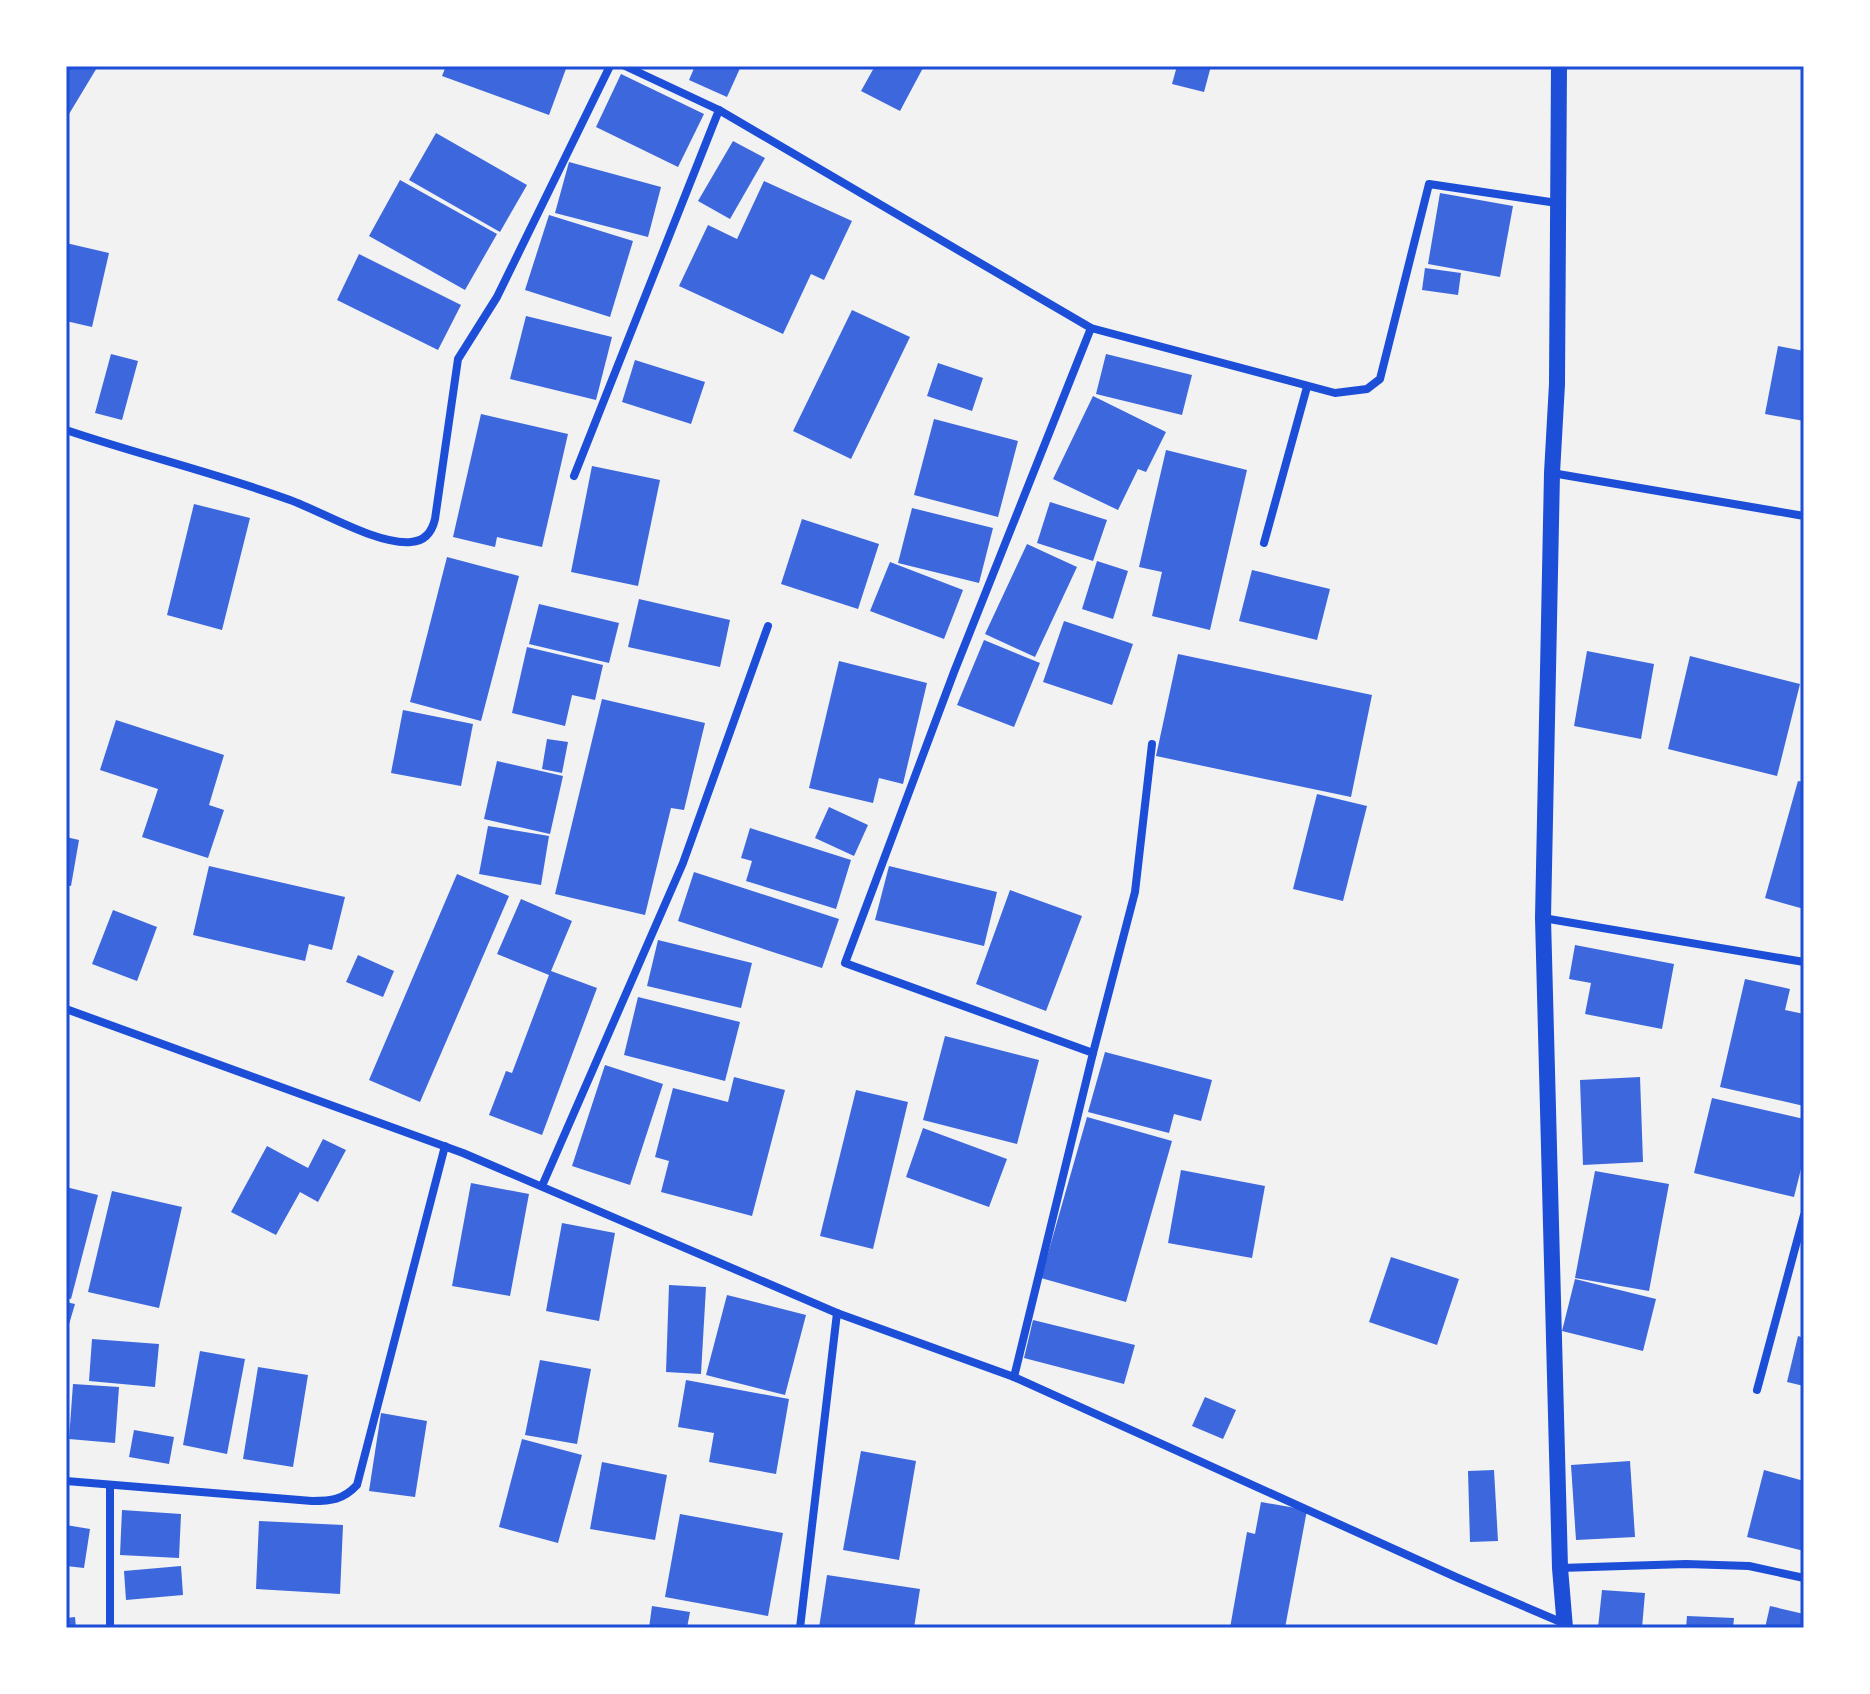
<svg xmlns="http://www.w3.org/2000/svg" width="1870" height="1694" viewBox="0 0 1870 1694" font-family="Signika,sans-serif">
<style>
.building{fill:#3d67dc}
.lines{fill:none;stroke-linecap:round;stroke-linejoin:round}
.minor{stroke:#1d4ed8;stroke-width:8}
.secondary{stroke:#1d4ed8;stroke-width:16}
.neatline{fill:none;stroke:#1d4ed8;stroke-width:3}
</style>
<rect width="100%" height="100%" fill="#f2f2f2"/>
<!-- building -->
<g class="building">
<polygon points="66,66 98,66 66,119"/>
<polygon points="446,66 567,66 549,115 442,76"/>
<polygon points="695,66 741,66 727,97 689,80"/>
<polygon points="875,66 924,66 900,111 861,91"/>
<polygon points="1177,66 1211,66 1204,92 1172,84"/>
<polygon points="621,74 704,114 678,167 596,127"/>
<polygon points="436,133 527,185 500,232 409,180"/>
<polygon points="733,141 765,158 730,219 698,201"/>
<polygon points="569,162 661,187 648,237 555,213"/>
<polygon points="400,180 497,234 465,290 369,236"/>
<polygon points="764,181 852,221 824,280 811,274 783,334 679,286 708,225 737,239"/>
<polygon points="1440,193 1513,206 1500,277 1428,264"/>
<polygon points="549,215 633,241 610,317 525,290"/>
<polygon points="66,243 109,253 92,327 66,321"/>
<polygon points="359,254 461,305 438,350 337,300"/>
<polygon points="1425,268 1461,273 1458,295 1422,290"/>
<polygon points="852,310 910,337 851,459 793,431"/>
<polygon points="526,316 612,337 596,400 510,379"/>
<polygon points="1778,346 1804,351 1804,421 1765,414"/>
<polygon points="111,354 138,361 122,420 95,413"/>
<polygon points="1106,354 1192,375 1182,415 1096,394"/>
<polygon points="635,360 705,382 691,424 622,402"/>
<polygon points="938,363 983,378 972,411 927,396"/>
<polygon points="1093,396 1166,432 1146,472 1138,469 1118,510 1053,479"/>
<polygon points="481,414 568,434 542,547 497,537 495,547 453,537"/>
<polygon points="934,419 1018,441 998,517 914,495"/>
<polygon points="1166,450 1247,470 1210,630 1152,616 1162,572 1139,567"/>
<polygon points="592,466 660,480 638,586 571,572"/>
<polygon points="1050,502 1107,520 1093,561 1037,543"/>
<polygon points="194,504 250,518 222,630 167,615"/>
<polygon points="912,508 993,528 979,583 898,563"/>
<polygon points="802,519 879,544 858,609 781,584"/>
<polygon points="1027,544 1077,567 1035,657 985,634"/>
<polygon points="447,557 519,576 481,721 410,702"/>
<polygon points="1097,561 1128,571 1113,619 1082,609"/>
<polygon points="890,562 963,590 944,639 870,611"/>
<polygon points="1252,570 1330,589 1317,640 1239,621"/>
<polygon points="639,599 730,620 720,667 628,647"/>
<polygon points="539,604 619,623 609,663 529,644"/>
<polygon points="1064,621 1133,644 1112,705 1043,682"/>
<polygon points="984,640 1040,663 1014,727 957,705"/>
<polygon points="527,647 603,665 595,700 572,695 565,726 512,713"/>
<polygon points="1587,651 1654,664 1641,739 1574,726"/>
<polygon points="1178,654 1372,695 1351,797 1156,756"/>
<polygon points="1690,656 1800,684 1777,776 1668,749"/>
<polygon points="839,661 927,683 903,784 879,778 873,803 809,788"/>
<polygon points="602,699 705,723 684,810 671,808 645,915 555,894"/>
<polygon points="403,710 473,724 461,786 391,773"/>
<polygon points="116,720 224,755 209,805 224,810 208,858 142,837 158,789 100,770"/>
<polygon points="547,739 568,742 562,773 542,769"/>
<polygon points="497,761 563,776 550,834 484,819"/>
<polygon points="1798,781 1804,782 1804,909 1765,898"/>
<polygon points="1317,794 1367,806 1343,901 1293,889"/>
<polygon points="829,807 868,825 854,856 815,838"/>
<polygon points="488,826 549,836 541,885 479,874"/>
<polygon points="750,828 851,860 836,909 746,881 752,861 741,858"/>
<polygon points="66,837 79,840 71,886 66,885"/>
<polygon points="209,866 345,897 332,950 309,944 305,961 193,935"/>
<polygon points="889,866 997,892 984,946 875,920"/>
<polygon points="694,872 839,919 822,968 678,921"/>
<polygon points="457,874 509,896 420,1102 369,1080"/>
<polygon points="1010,890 1082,916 1046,1011 976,984"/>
<polygon points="521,899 572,921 551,971 597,988 542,1135 489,1115 506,1071 512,1073 549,975 497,954"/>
<polygon points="113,910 157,927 137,981 92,964"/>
<polygon points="658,940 752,963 741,1008 647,986"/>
<polygon points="1575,945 1674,964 1662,1029 1585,1014 1591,983 1569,979"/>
<polygon points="358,955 394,971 383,997 346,982"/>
<polygon points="1745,979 1790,989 1785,1010 1804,1014 1804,1106 1720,1087"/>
<polygon points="638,997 740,1022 725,1081 624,1055"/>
<polygon points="945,1036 1039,1060 1017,1144 923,1120"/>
<polygon points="1105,1052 1212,1080 1201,1121 1174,1114 1169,1133 1088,1112"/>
<polygon points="605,1065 663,1084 630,1185 572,1166"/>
<polygon points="734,1077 785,1090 752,1216 661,1192 669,1161 655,1157 673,1088 728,1102"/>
<polygon points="1640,1077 1643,1162 1583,1165 1580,1080"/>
<polygon points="856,1090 908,1102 873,1249 820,1236"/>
<polygon points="1712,1098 1804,1119 1804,1157 1794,1197 1694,1173"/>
<polygon points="1087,1117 1172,1141 1126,1302 1041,1278"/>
<polygon points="923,1128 1007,1159 989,1207 906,1177"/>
<polygon points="323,1139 346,1150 318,1202 300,1192 276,1235 231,1212 267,1146 308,1168"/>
<polygon points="1181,1170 1265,1186 1252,1258 1168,1243"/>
<polygon points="1595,1171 1669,1184 1649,1291 1575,1278"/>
<polygon points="471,1183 529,1194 510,1296 452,1286"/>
<polygon points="66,1187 98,1195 71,1299 66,1298"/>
<polygon points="112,1191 182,1207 159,1308 88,1292"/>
<polygon points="562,1223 615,1233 599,1321 546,1311"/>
<polygon points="1391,1257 1459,1279 1437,1345 1369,1322"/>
<polygon points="1575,1279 1656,1299 1643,1351 1562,1331"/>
<polygon points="669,1285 706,1287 701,1374 666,1372"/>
<polygon points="727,1295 806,1315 785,1395 706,1375"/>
<polygon points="66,1302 75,1304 67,1331 66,1331"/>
<polygon points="1033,1320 1135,1345 1124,1384 1024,1358"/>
<polygon points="1798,1336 1804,1338 1804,1386 1787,1382"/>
<polygon points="92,1339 159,1344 155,1387 89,1381"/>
<polygon points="200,1351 245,1359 227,1454 183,1445"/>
<polygon points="540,1360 591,1369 577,1444 525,1435"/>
<polygon points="258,1367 308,1375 293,1467 243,1459"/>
<polygon points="686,1380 789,1399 776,1474 709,1462 714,1433 678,1427"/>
<polygon points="73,1384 119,1387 115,1443 69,1439"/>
<polygon points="1205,1397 1236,1410 1223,1439 1192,1426"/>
<polygon points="381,1413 427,1421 415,1497 369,1491"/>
<polygon points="134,1430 174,1437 169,1464 129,1457"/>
<polygon points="522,1439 582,1455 558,1543 499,1527"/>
<polygon points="861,1451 916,1461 899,1560 843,1550"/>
<polygon points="1630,1461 1635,1537 1576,1540 1571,1465"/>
<polygon points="602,1462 667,1475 655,1540 590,1529"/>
<polygon points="1494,1470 1498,1541 1470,1542 1468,1471"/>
<polygon points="1764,1470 1804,1481 1804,1551 1747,1537"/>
<polygon points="1261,1502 1307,1510 1285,1628 1230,1628 1247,1532 1255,1534"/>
<polygon points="122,1510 181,1514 179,1558 120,1555"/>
<polygon points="680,1514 783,1533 768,1616 665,1597"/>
<polygon points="259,1521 343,1525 340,1594 256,1589"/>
<polygon points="66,1525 90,1529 84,1568 66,1566"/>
<polygon points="181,1566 183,1595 126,1600 124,1571"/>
<polygon points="827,1575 920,1589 914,1628 819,1628"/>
<polygon points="1602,1590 1645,1593 1642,1628 1598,1628"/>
<polygon points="652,1606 690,1612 687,1628 649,1628"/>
<polygon points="1770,1606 1804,1614 1804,1628 1765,1628"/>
<polygon points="1687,1616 1734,1618 1733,1628 1686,1628"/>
<polygon points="75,1617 76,1628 66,1628 66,1618"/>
</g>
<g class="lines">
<!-- minor -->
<g class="minor">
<polyline points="625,66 719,110 1091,328 1335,393 1367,389 1380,379 1429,184 1557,203"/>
<path d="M 66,430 C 140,455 216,473 290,500 C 323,512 377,545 411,542 C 425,541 432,532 435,519 L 458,359 L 497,297 L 610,66"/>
<polyline points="1552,473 1804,516"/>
<polyline points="574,476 719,110"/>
<polyline points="1264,543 1307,387"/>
<polyline points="1543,918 1804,962"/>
<polyline points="66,1009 463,1153 837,1313 1014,1377 1458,1578 1563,1623"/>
<polyline points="1093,1053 1135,892 1152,744"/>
<polyline points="542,1186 683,863 768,626"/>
<polyline points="1014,1377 1093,1053 845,963 954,672 1091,328"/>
<polyline points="1757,1390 1804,1215"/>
<path d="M 66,1481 L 312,1501 C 331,1501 343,1500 357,1485 L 445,1146"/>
<polyline points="110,1486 110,1628"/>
<polyline points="1560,1568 1686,1564 1749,1566 1804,1578"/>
<polyline points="800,1628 837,1313"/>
</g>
<!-- secondary -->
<polyline class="secondary" points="1559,66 1557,384 1552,473 1543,918 1560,1568 1565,1628"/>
</g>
<!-- border -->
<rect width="1870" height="1694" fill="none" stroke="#ffffff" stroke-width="136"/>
<rect x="68" y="68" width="1734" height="1558" class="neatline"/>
</svg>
